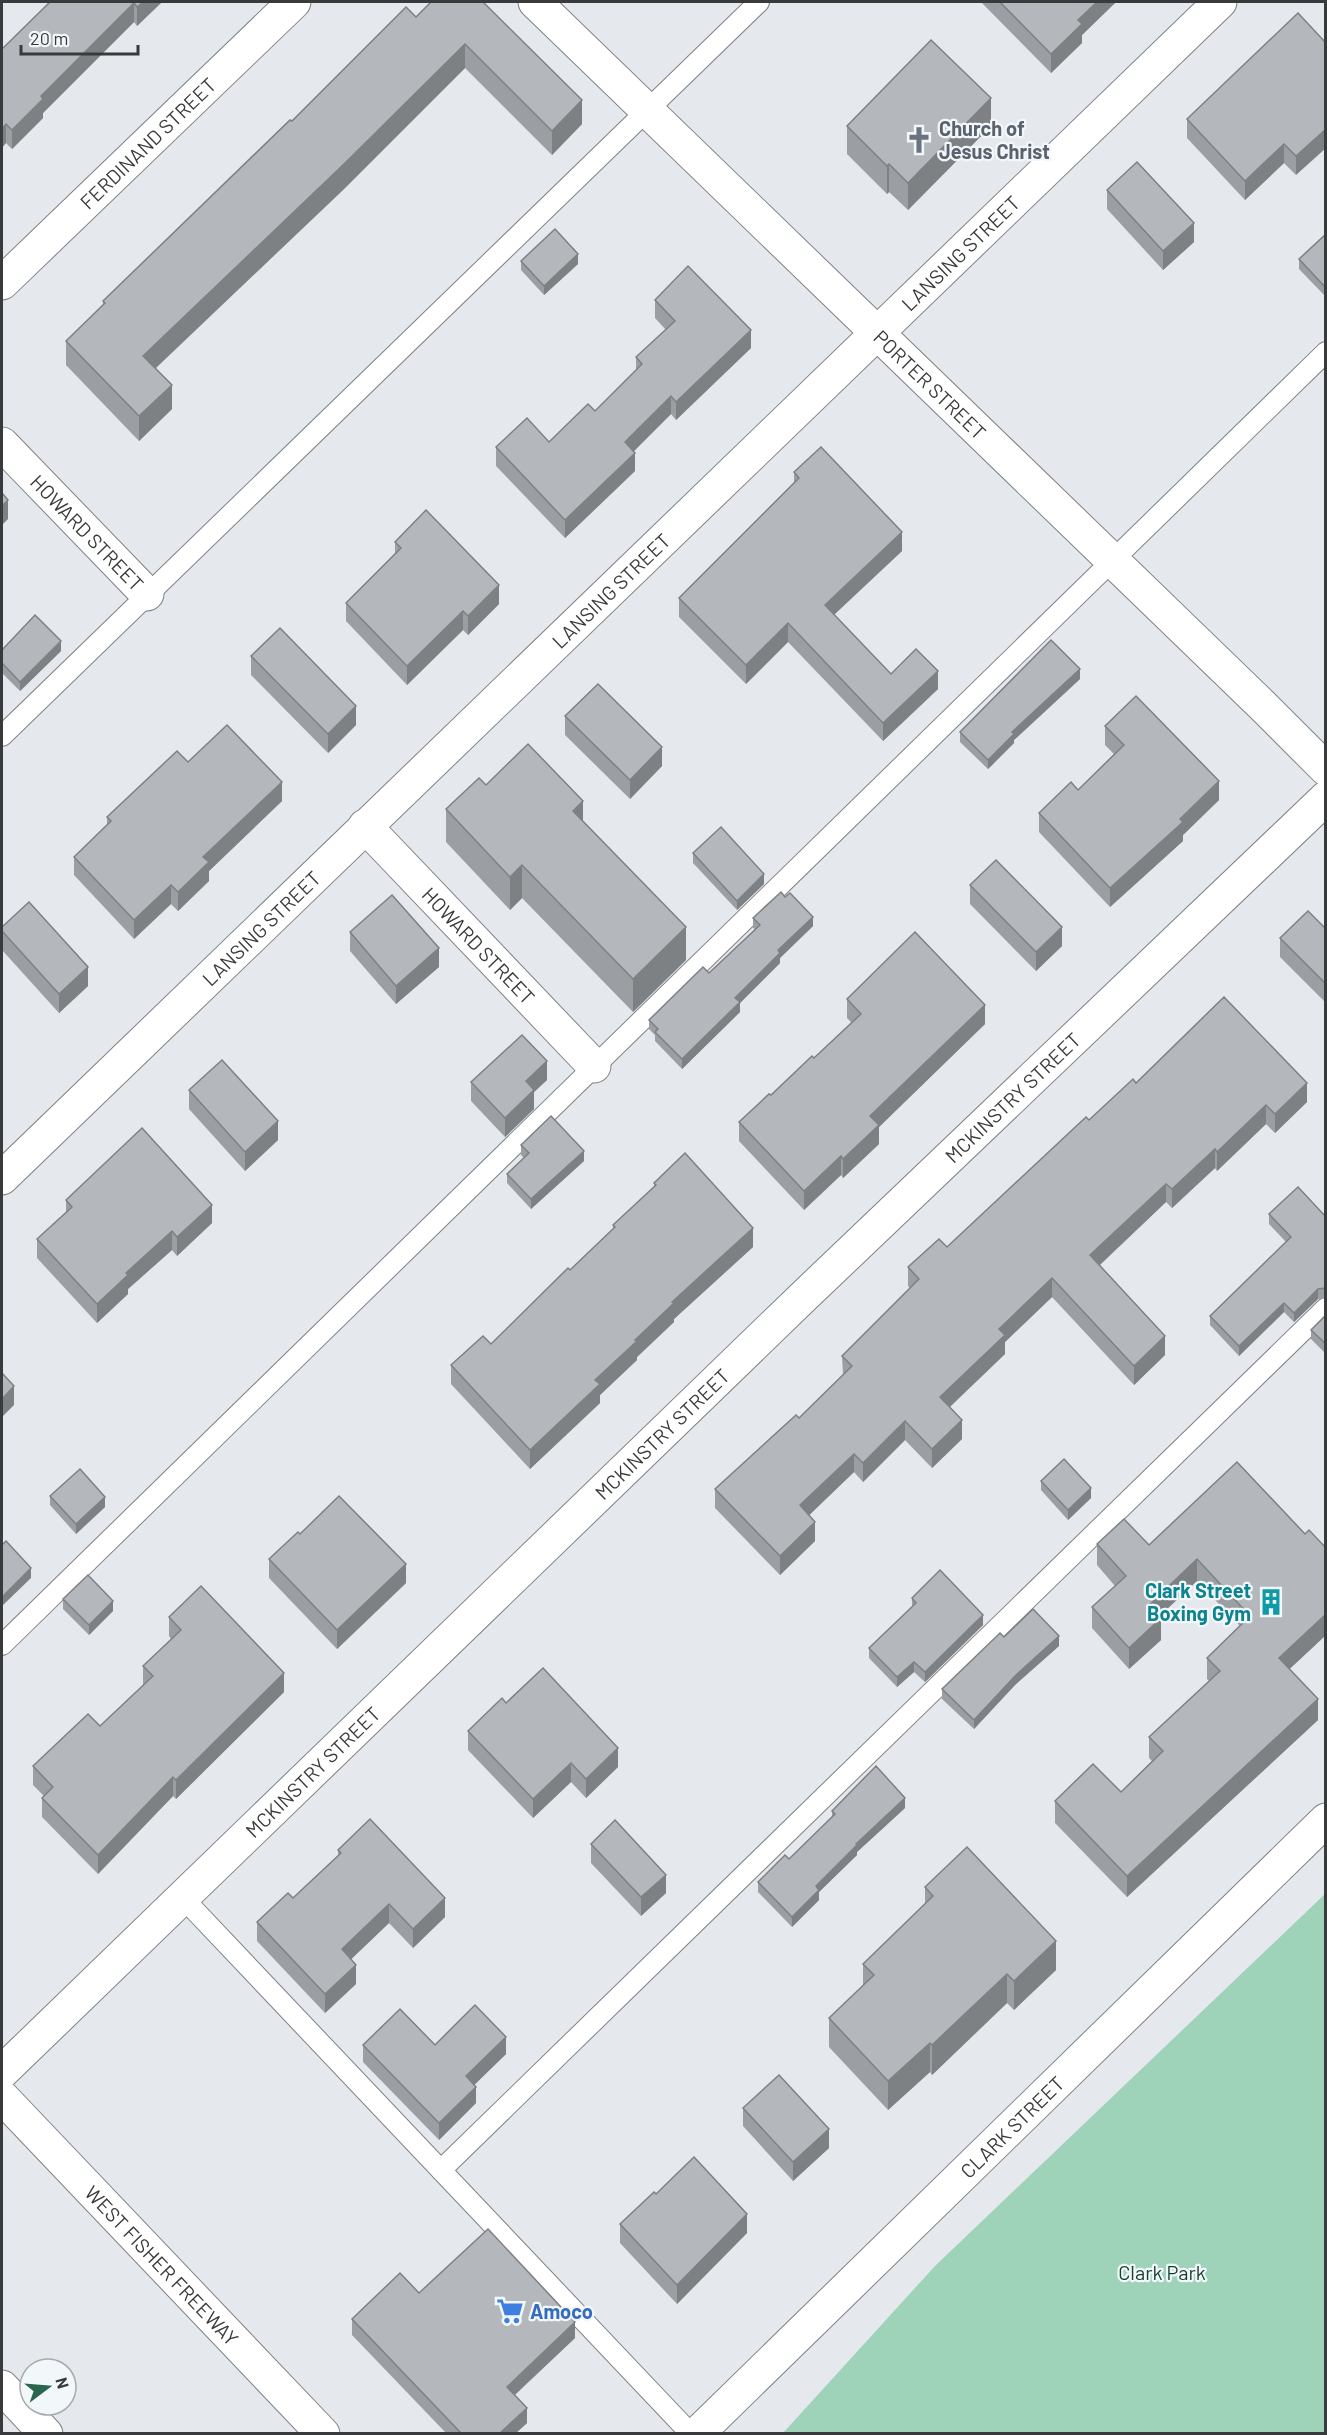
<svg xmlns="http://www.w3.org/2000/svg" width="1327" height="2435" viewBox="0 0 1327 2435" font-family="Barlow,sans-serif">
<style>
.green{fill:#9ed3b9}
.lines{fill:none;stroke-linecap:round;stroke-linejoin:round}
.service-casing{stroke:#7e8285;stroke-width:22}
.minor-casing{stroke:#7e8285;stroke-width:35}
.tertiary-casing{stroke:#7e8285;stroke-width:35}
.secondary-casing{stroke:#7e8285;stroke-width:35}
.motorway-casing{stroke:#7e8285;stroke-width:35}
.service{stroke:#fff;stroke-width:20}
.minor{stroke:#fff;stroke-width:33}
.tertiary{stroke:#fff;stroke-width:33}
.secondary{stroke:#fff;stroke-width:33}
.motorway{stroke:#fff;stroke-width:33}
.wall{fill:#9b9ea2}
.shaded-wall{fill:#7e8184}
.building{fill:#b4b8bc;stroke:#7e8184;stroke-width:1.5}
.labels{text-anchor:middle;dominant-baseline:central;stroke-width:4.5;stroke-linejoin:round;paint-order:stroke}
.worship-label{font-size:20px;font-weight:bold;fill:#5b616d;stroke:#f2f7fa;text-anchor:start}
.street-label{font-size:20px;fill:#383a3b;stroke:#f2f7fa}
.culture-label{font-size:20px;font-weight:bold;fill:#0d838f;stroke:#f2f7fa;text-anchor:end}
.park-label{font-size:20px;fill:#173d2d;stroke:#f2f7fa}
.shop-label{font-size:20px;font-weight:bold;fill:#366cbe;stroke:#f2f7fa;text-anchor:start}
</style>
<rect width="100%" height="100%" fill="#e5e9ed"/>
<!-- green -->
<polygon class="green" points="1325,1894 1325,2433 783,2433 935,2266"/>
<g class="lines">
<defs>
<g id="service">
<polyline points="2,736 759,2"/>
<polyline points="2,1645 1326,352"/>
<polyline points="182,1897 691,2434"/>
<polyline points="441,2170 1326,1308"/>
</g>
<g id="minor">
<path id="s1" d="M 535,2 L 1265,708 L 1326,769"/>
<path id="s2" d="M 2,283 L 294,2"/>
<path id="s3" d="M 2,444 L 147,594"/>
<path id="s4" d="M 365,826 L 594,1066"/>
<path id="s5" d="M 2,1178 L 1220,2"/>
<path id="s6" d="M 2,2072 L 800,1300 L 1326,798"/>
</g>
<g id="tertiary">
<path id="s7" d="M 697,2434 L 1326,1820"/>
</g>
<g id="secondary">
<path id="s8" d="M 2,2097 L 323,2434"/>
</g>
<polyline id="motorway" points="2,2387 46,2434"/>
</defs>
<!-- service casing -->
<use href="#service" class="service-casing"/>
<!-- minor casing -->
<use href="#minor" class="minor-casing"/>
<!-- tertiary casing -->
<use href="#tertiary" class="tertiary-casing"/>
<!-- secondary casing -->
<use href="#secondary" class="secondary-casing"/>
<!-- motorway casing -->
<use href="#motorway" class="motorway-casing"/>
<!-- service -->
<use href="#service" class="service"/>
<!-- minor -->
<use href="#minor" class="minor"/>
<!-- tertiary -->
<use href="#tertiary" class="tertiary"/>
<!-- secondary -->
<use href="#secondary" class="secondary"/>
<!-- motorway -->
<use href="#motorway" class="motorway"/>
</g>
<!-- wall -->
<g class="wall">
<polygon points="50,2 162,2 137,26 134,22 43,113 43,118 12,149 6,143 2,49"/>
<polygon points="431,2 582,124 552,155 465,68 344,189 156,368 172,409 139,441 66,365 66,341 103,305 103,301 292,121 416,17"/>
<polygon points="981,2 1116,2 1082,35 1082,43 1051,73"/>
<polygon points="1326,43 1296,175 1284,163 1245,200 1187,138 1187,119"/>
<polygon points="847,126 991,126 908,210 889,192 887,194 847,154"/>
<polygon points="1107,190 1194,242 1163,270 1107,209"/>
<polygon points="1326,234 1326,297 1299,269 1299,259"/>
<polygon points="521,261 578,264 544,295 521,270"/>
<polygon points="655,300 751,348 676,420 671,414 634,451 635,471 565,538 496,466 496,447 549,442 595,411 636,371 636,357 666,330 655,318"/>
<polygon points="794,472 902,551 834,615 891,674 938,689 883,741 788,642 746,684 679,617 679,598 794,484"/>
<polygon points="395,542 499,604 468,635 463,630 407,685 346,621 346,603 395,555"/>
<polygon points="2,650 61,651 20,691 2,673"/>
<polygon points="251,656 356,725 328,753 251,675"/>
<polygon points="1080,679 1014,740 1014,743 988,769 960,742 960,732"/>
<polygon points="565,716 662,766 630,799 565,735"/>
<polygon points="1105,726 1219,800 1183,835 1183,841 1110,907 1039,832 1039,813 1078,790 1114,754 1105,745"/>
<polygon points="188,762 282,801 209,871 209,881 178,911 171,904 134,939 74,875 74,857 107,825 107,817"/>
<polygon points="486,785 583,821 686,960 633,1012 522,898 510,910 446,842 446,809"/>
<polygon points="693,853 764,884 737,910 693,863"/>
<polygon points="970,885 1062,946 1036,971 970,904"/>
<polygon points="753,918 813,926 780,958 780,963 740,1003 740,1012 682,1069 655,1041 655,1035 649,1029 649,1020 709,973 755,929 753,928"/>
<polygon points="2,927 88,986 59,1013 2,950"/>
<polygon points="1326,929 1326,1003 1280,957 1280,938"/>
<polygon points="350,932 439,967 396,1004 350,951"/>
<polygon points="847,999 985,1024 879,1127 879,1144 843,1178 841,1175 804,1210 739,1141 739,1122 814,1058 852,1023 847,1018"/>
<polygon points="547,1080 534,1092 534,1109 505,1137 471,1101 471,1082"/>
<polygon points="1136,1083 1307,1102 1275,1133 1266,1124 1217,1171 1215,1168 1172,1208 1166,1202 1100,1265 1165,1355 1134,1385 1052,1297 1005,1342 1005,1354 950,1407 962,1439 932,1468 905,1440 863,1482 854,1472 809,1515 815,1541 780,1575 715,1508 715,1489 799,1418 843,1375 842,1356 910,1288 908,1286 908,1267 947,1247 1089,1120"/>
<polygon points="189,1090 278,1140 245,1171 189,1109"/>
<polygon points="521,1145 584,1161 531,1209 507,1183 507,1174 524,1158 521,1155"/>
<polygon points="654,1183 753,1247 674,1319 674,1322 637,1357 637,1360 600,1395 600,1403 530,1469 451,1384 451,1365 491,1344 613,1229 613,1225 654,1188"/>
<polygon points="66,1200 212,1223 177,1256 172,1250 128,1289 128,1294 97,1323 37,1258 37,1239 66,1212"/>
<polygon points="1269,1214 1326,1217 1326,1298 1318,1299 1294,1322 1284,1312 1239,1356 1210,1325 1210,1316 1286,1242 1269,1224"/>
<polygon points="1326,1314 1326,1354 1311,1339 1311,1330"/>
<polygon points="1041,1481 1091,1498 1068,1520 1041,1490"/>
<polygon points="50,1496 105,1507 76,1534 50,1505"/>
<polygon points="300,1534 406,1583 337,1649 269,1578 269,1559"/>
<polygon points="1305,1534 1326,1548 1326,1635 1289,1669 1318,1720 1127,1897 1055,1823 1055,1801 1121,1792 1152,1761 1149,1758 1149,1737 1209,1681 1207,1679 1207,1658 1240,1626 1197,1581 1159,1616 1161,1640 1129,1669 1092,1628 1092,1607 1115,1586 1097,1565 1097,1544 1149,1545"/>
<polygon points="912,1598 983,1625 925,1682 914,1672 897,1687 869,1658 869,1648 912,1607"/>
<polygon points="63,1599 113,1611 89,1635 63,1609"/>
<polygon points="169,1617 284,1692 176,1799 173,1796 98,1874 42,1817 42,1798 44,1796 33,1785 33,1766 100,1726 143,1685 143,1666 171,1639 169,1636"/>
<polygon points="1004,1637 1059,1646 1015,1685 974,1729 942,1699 942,1689"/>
<polygon points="506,1703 618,1767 586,1798 571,1782 533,1818 468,1750 468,1731"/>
<polygon points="905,1808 857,1852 857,1855 819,1892 819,1900 792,1927 758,1892 758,1882 789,1859 832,1817 832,1811"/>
<polygon points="591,1844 666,1893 641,1916 591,1863"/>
<polygon points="338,1850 445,1917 413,1948 389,1923 351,1959 356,1984 325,2013 257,1941 257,1922 293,1898 338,1856"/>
<polygon points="925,1887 1056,1970 1014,2010 1007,2003 932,2075 930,2072 888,2110 829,2047 829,2018 863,1986 863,1964 925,1904"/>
<polygon points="363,2045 435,2045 506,2054 474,2085 476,2103 439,2140 363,2062"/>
<polygon points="743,2108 829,2148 793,2181 743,2126"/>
<polygon points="656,2194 747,2233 677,2304 620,2243 620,2224"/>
<polygon points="419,2293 575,2338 515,2395 527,2423 516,2433 446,2433 352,2335 352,2319"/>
</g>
<!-- shaded-wall -->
<g class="shaded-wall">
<polygon points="143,2 162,2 137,26 137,7"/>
<polygon points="1097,2 1116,2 1082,35 1082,43 1051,73 1051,54 1078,20"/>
<polygon points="134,3 134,22 43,113 43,118 12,149 12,130 41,96"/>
<polygon points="465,44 465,68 344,189 143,380 143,356"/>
<polygon points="991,98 991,126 908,210 908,183"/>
<polygon points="582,100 582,124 552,155 552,131"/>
<polygon points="6,124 6,143 2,148 2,129"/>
<polygon points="1326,129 1326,148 1296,175 1296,156"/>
<polygon points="1284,144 1284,163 1245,200 1245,181"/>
<polygon points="889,164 889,192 887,194 887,166"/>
<polygon points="1194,223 1194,242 1163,270 1163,251"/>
<polygon points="578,254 578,264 544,295 544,286"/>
<polygon points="751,330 751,348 676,420 676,402"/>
<polygon points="172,385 172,409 139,441 139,416"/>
<polygon points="671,396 671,414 625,460 625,442"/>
<polygon points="635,453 635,471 565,538 565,520"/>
<polygon points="8,500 8,519 2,525 2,506"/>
<polygon points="902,532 902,551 825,623 825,605"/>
<polygon points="499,585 499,604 468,635 468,616"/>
<polygon points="463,611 463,630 407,685 407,666"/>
<polygon points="788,623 788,642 746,684 746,665"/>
<polygon points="61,641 61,651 20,691 20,682"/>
<polygon points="1080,669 1080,679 1014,740 1014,743 988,769 988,760 1012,732"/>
<polygon points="938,671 938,689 883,741 883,723"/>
<polygon points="356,706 356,725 328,753 328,734"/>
<polygon points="662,747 662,766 630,799 630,780"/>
<polygon points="1219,781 1219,800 1183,835 1183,841 1110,907 1110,888"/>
<polygon points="282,782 282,801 209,871 209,881 178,911 178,892 203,857"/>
<polygon points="583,801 583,834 573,811"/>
<polygon points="522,865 522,898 510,910 510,877"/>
<polygon points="764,874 764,884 737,910 737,901"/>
<polygon points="171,885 171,904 134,939 134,920"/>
<polygon points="813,917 813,926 780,958 780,963 740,1003 740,1012 682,1069 682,1059 778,950"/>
<polygon points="686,927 686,960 633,1012 633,979"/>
<polygon points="1062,927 1062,946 1036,971 1036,952"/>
<polygon points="439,948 439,967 396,1004 396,986"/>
<polygon points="88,967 88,986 59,1013 59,994"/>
<polygon points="985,1005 985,1024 879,1127 879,1144 843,1178 843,1159 870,1116"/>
<polygon points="547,1061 547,1080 534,1092 534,1109 505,1137 505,1118 526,1081"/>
<polygon points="1307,1083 1307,1102 1275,1133 1275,1114"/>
<polygon points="1266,1105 1266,1124 1217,1171 1217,1152"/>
<polygon points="278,1121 278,1140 245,1171 245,1152"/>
<polygon points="1215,1149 1215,1168 1172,1208 1172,1189"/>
<polygon points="584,1151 584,1161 531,1209 531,1199"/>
<polygon points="841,1156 841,1175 804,1210 804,1191"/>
<polygon points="1166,1184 1166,1202 1090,1274 1090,1255"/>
<polygon points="212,1205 212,1223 177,1256 177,1237"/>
<polygon points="753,1228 753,1247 674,1319 674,1322 637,1357 637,1360 600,1395 600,1403 530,1469 530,1450 595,1380 672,1302"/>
<polygon points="172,1231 172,1250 128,1289 128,1294 97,1323 97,1304 126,1273"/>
<polygon points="1052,1278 1052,1297 1005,1342 1005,1354 940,1416 940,1397 999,1329"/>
<polygon points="1318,1289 1318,1299 1294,1322 1294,1313"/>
<polygon points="1284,1303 1284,1312 1239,1356 1239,1346"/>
<polygon points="1165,1336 1165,1355 1134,1385 1134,1366"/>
<polygon points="14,1386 14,1405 2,1417 2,1399"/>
<polygon points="962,1420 962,1439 932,1468 932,1449"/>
<polygon points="905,1421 905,1440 863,1482 863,1463"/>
<polygon points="854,1454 854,1472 800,1524 800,1505"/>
<polygon points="1091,1488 1091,1498 1068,1520 1068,1510"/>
<polygon points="105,1497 105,1507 76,1534 76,1524"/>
<polygon points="815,1522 815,1541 780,1575 780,1556"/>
<polygon points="1197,1559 1197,1581 1149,1626 1149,1605"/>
<polygon points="406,1564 406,1583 337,1649 337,1630"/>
<polygon points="31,1568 31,1578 2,1606 2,1597"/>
<polygon points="113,1601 113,1611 89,1635 89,1625"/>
<polygon points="1326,1614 1326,1635 1279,1679 1279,1658"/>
<polygon points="983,1615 983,1625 925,1682 925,1672"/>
<polygon points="1161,1618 1161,1640 1129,1669 1129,1648"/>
<polygon points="1059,1636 1059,1646 1015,1685 974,1729 974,1720 1015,1676"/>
<polygon points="914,1662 914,1672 897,1687 897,1677"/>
<polygon points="284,1673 284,1692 176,1799 176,1780"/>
<polygon points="1318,1699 1318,1720 1127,1897 1127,1876"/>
<polygon points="618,1748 618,1767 586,1798 586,1779"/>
<polygon points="571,1763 571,1782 533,1818 533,1799"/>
<polygon points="173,1777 173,1796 98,1874 98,1855"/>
<polygon points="905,1798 905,1808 857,1852 857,1855 819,1892 819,1900 792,1927 792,1917 816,1886 856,1844"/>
<polygon points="666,1875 666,1893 641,1916 641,1897"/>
<polygon points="445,1898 445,1917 413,1948 413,1929"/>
<polygon points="389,1904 389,1923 342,1968 342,1949"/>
<polygon points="1056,1941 1056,1970 1014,2010 1014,1981"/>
<polygon points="356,1965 356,1984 325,2013 325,1994"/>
<polygon points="1007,1974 1007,2003 932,2075 932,2045"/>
<polygon points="506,2037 506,2054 466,2093 466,2076"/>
<polygon points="930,2043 930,2072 888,2110 888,2081"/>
<polygon points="476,2087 476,2103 439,2140 439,2123"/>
<polygon points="829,2129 829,2148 793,2181 793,2162"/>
<polygon points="747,2214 747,2233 677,2304 677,2285"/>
<polygon points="575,2322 575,2338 507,2402 507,2387"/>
<polygon points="527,2408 527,2423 516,2433 500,2433"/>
</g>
<!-- building -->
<g class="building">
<polygon points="50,2 143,2 137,7 134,3 41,96 43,99 12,130 6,124 2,129 2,49"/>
<polygon points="431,2 483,2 582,100 552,131 465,44 344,164 143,356 172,385 139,416 66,341 105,303 103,301 290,120 292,121 406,7 416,17"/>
<polygon points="1000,2 1097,2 1078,20 1082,24 1051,54"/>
<polygon points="1298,13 1326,43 1326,129 1296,156 1284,144 1245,181 1187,119"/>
<polygon points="931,40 991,98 908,183 889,164 887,166 847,126"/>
<polygon points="1137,162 1194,223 1163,251 1107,190"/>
<polygon points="555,229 578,254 544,286 521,261"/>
<polygon points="1326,234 1326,288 1299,259"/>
<polygon points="688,266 751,330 676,402 671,396 625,442 635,453 565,520 496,447 527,418 549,442 588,404 595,411 642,364 636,357 675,321 655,300"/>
<polygon points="821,447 902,532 825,605 891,674 916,649 938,671 883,723 788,623 746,665 679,598 799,478 794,472"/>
<polygon points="2,493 8,500 2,506"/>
<polygon points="426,510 499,585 468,616 463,611 407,666 346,603 401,548 395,542"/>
<polygon points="35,615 61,641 20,682 2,663 2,650"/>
<polygon points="280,628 356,706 328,734 251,656"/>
<polygon points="1051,640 1080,669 1012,732 1014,734 988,760 960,732"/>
<polygon points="598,684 662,747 630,780 565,716"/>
<polygon points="1136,696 1219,781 1180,819 1183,822 1110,888 1039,813 1071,782 1078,790 1124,745 1105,726"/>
<polygon points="227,725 282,782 203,857 209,862 178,892 171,885 134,920 74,857 111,821 107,817 177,751 188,762"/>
<polygon points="528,744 583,801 573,811 686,927 633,979 522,865 510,877 446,809 479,778 486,785"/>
<polygon points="721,827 764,874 737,901 693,853"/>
<polygon points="996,860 1062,927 1036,952 970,885"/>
<polygon points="781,892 785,897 790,893 813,917 778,950 780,953 735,998 740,1002 682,1059 655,1032 658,1029 649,1020 703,967 709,973 760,925 753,918"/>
<polygon points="392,895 439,948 396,986 350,932"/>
<polygon points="29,902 88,967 59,994 2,931 2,927"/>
<polygon points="1308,911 1326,929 1326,984 1280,938"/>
<polygon points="915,932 985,1005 870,1116 879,1125 843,1159 841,1156 804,1191 739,1122 769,1094 771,1095 812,1056 814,1058 861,1014 847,999"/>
<polygon points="1224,997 1307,1083 1275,1114 1266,1105 1217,1152 1215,1149 1172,1189 1166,1184 1090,1255 1165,1336 1134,1366 1052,1278 999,1329 1005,1335 940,1397 962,1420 932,1449 905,1421 863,1463 854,1454 800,1505 815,1522 780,1556 715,1489 796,1415 799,1418 852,1366 842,1356 919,1279 908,1267 939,1239 947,1247 1086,1117 1089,1120 1133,1079 1136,1083"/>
<polygon points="522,1035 547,1061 526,1081 534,1090 505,1118 471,1082"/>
<polygon points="222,1060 278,1121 245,1152 189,1090"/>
<polygon points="551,1116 584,1151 531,1199 507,1174 529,1153 521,1145"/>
<polygon points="142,1128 212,1205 177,1237 172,1231 126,1273 128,1275 97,1304 37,1239 72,1207 66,1200"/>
<polygon points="685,1153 753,1228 672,1302 674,1303 635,1340 637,1341 595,1380 600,1384 530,1450 451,1365 483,1336 491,1344 568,1268 570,1270 615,1227 613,1225 656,1185 654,1183"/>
<polygon points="1298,1187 1326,1217 1326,1288 1318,1289 1294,1313 1284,1303 1239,1346 1210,1316 1291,1237 1269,1214"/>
<polygon points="1326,1315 1326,1344 1311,1330"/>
<polygon points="2,1373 14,1386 2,1399"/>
<polygon points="1064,1459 1091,1488 1068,1510 1041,1481"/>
<polygon points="1237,1462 1305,1534 1309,1530 1326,1548 1326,1614 1279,1658 1318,1699 1127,1876 1055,1801 1093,1764 1121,1792 1163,1751 1149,1737 1220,1671 1207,1658 1250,1616 1197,1559 1149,1605 1161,1618 1129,1648 1092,1607 1126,1576 1097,1544 1124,1519 1149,1545"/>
<polygon points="80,1469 105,1497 76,1524 50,1496"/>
<polygon points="339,1496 406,1564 337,1630 269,1559 298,1532 300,1534"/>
<polygon points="6,1541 31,1568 2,1597 2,1545"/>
<polygon points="940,1570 983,1615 925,1672 914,1662 897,1677 869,1648 916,1603 912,1598"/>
<polygon points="88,1575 113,1601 89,1625 63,1599"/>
<polygon points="201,1586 284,1673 176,1780 173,1777 98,1855 42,1798 53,1787 33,1766 88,1714 100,1726 153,1676 143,1666 181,1630 169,1617"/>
<polygon points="1033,1609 1059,1636 1015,1676 974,1720 942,1689 1000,1633 1004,1637"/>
<polygon points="543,1668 618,1748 586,1779 571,1763 533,1799 468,1731 502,1698 506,1703"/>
<polygon points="876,1766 905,1798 856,1844 857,1845 816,1886 819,1890 792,1917 758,1882 785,1855 789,1859 835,1814 832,1811"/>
<polygon points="370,1819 445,1898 413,1929 389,1904 342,1949 356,1965 325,1994 257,1922 288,1893 293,1898 341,1853 338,1850"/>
<polygon points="615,1820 666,1875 641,1897 591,1844"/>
<polygon points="967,1847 1056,1941 1014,1981 1007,1974 932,2045 930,2043 888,2081 829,2018 874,1975 863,1964 933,1896 925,1887"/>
<polygon points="475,2005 506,2037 466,2076 476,2087 439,2123 363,2045 400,2009 435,2045"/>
<polygon points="779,2075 829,2129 793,2162 743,2108"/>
<polygon points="694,2157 747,2214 677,2285 620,2224 654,2192 656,2194"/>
<polygon points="488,2229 575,2322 507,2387 527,2408 500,2433 461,2433 352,2319 400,2273 419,2293"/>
</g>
<!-- icons -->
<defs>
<symbol id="church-bare" viewBox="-9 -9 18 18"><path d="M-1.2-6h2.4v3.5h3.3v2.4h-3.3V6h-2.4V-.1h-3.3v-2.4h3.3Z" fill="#6b7280" stroke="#f2f7fa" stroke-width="2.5" paint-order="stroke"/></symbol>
<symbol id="building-bare" viewBox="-9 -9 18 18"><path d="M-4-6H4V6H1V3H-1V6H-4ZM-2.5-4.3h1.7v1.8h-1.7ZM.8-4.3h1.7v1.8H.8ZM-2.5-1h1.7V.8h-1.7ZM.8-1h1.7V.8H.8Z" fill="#0f9aa8" stroke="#f2f7fa" stroke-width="2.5" paint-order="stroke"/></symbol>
<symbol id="supermarket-bare" viewBox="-9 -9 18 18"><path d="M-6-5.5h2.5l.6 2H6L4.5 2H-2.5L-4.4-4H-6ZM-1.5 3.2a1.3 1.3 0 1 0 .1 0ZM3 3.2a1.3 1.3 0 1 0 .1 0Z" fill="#3f7fe0" stroke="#f2f7fa" stroke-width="2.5" paint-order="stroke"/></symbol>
</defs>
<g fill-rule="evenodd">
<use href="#church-bare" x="900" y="121" width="38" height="38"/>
<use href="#building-bare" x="1252" y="1583" width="38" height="38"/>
<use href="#supermarket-bare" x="491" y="2292" width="38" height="38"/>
</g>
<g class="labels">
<!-- worship labels -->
<g class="worship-label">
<text x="939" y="128">Church of<tspan x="939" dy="23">Jesus Christ</tspan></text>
</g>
<!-- street labels -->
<g class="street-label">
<text stroke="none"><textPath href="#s2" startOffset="202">FERDINAND STREET</textPath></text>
<text stroke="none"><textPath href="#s5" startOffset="1332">LANSING STREET</textPath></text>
<text stroke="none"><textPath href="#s1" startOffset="550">PORTER STREET</textPath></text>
<text stroke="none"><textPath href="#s3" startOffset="123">HOWARD STREET</textPath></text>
<text stroke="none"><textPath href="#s5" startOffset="846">LANSING STREET</textPath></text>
<text stroke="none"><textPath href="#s5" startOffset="360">LANSING STREET</textPath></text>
<text stroke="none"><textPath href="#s4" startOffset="165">HOWARD STREET</textPath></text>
<text stroke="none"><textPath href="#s6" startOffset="1404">MCKINSTRY STREET</textPath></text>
<text stroke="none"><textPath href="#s6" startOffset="918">MCKINSTRY STREET</textPath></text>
<text stroke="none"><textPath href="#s6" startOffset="432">MCKINSTRY STREET</textPath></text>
<text stroke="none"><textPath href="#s7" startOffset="440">CLARK STREET</textPath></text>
<text stroke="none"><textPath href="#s8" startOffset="232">WEST FISHER FREEWAY</textPath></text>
</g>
<!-- culture labels -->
<g class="culture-label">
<text x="1251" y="1590">Clark Street<tspan x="1251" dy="23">Boxing Gym</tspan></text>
</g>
<!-- park labels -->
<g class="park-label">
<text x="1162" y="2272">Clark Park</text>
</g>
<!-- shop labels -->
<g class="shop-label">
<text x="530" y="2311">Amoco</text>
</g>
</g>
<!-- border -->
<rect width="1327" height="2435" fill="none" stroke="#383a3b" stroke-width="6"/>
<!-- north arrow -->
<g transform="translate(48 2387) rotate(74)"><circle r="28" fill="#f2f7fa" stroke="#a8abae" stroke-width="1.5"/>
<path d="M0-4.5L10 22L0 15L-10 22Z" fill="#2b654f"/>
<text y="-9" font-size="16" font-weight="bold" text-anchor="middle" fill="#383a3b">N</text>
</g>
<!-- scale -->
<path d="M21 45v9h117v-9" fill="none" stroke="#383a3b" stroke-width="3"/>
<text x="30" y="45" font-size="18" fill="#383a3b" stroke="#f2f7fa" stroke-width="4.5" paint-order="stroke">20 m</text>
</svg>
